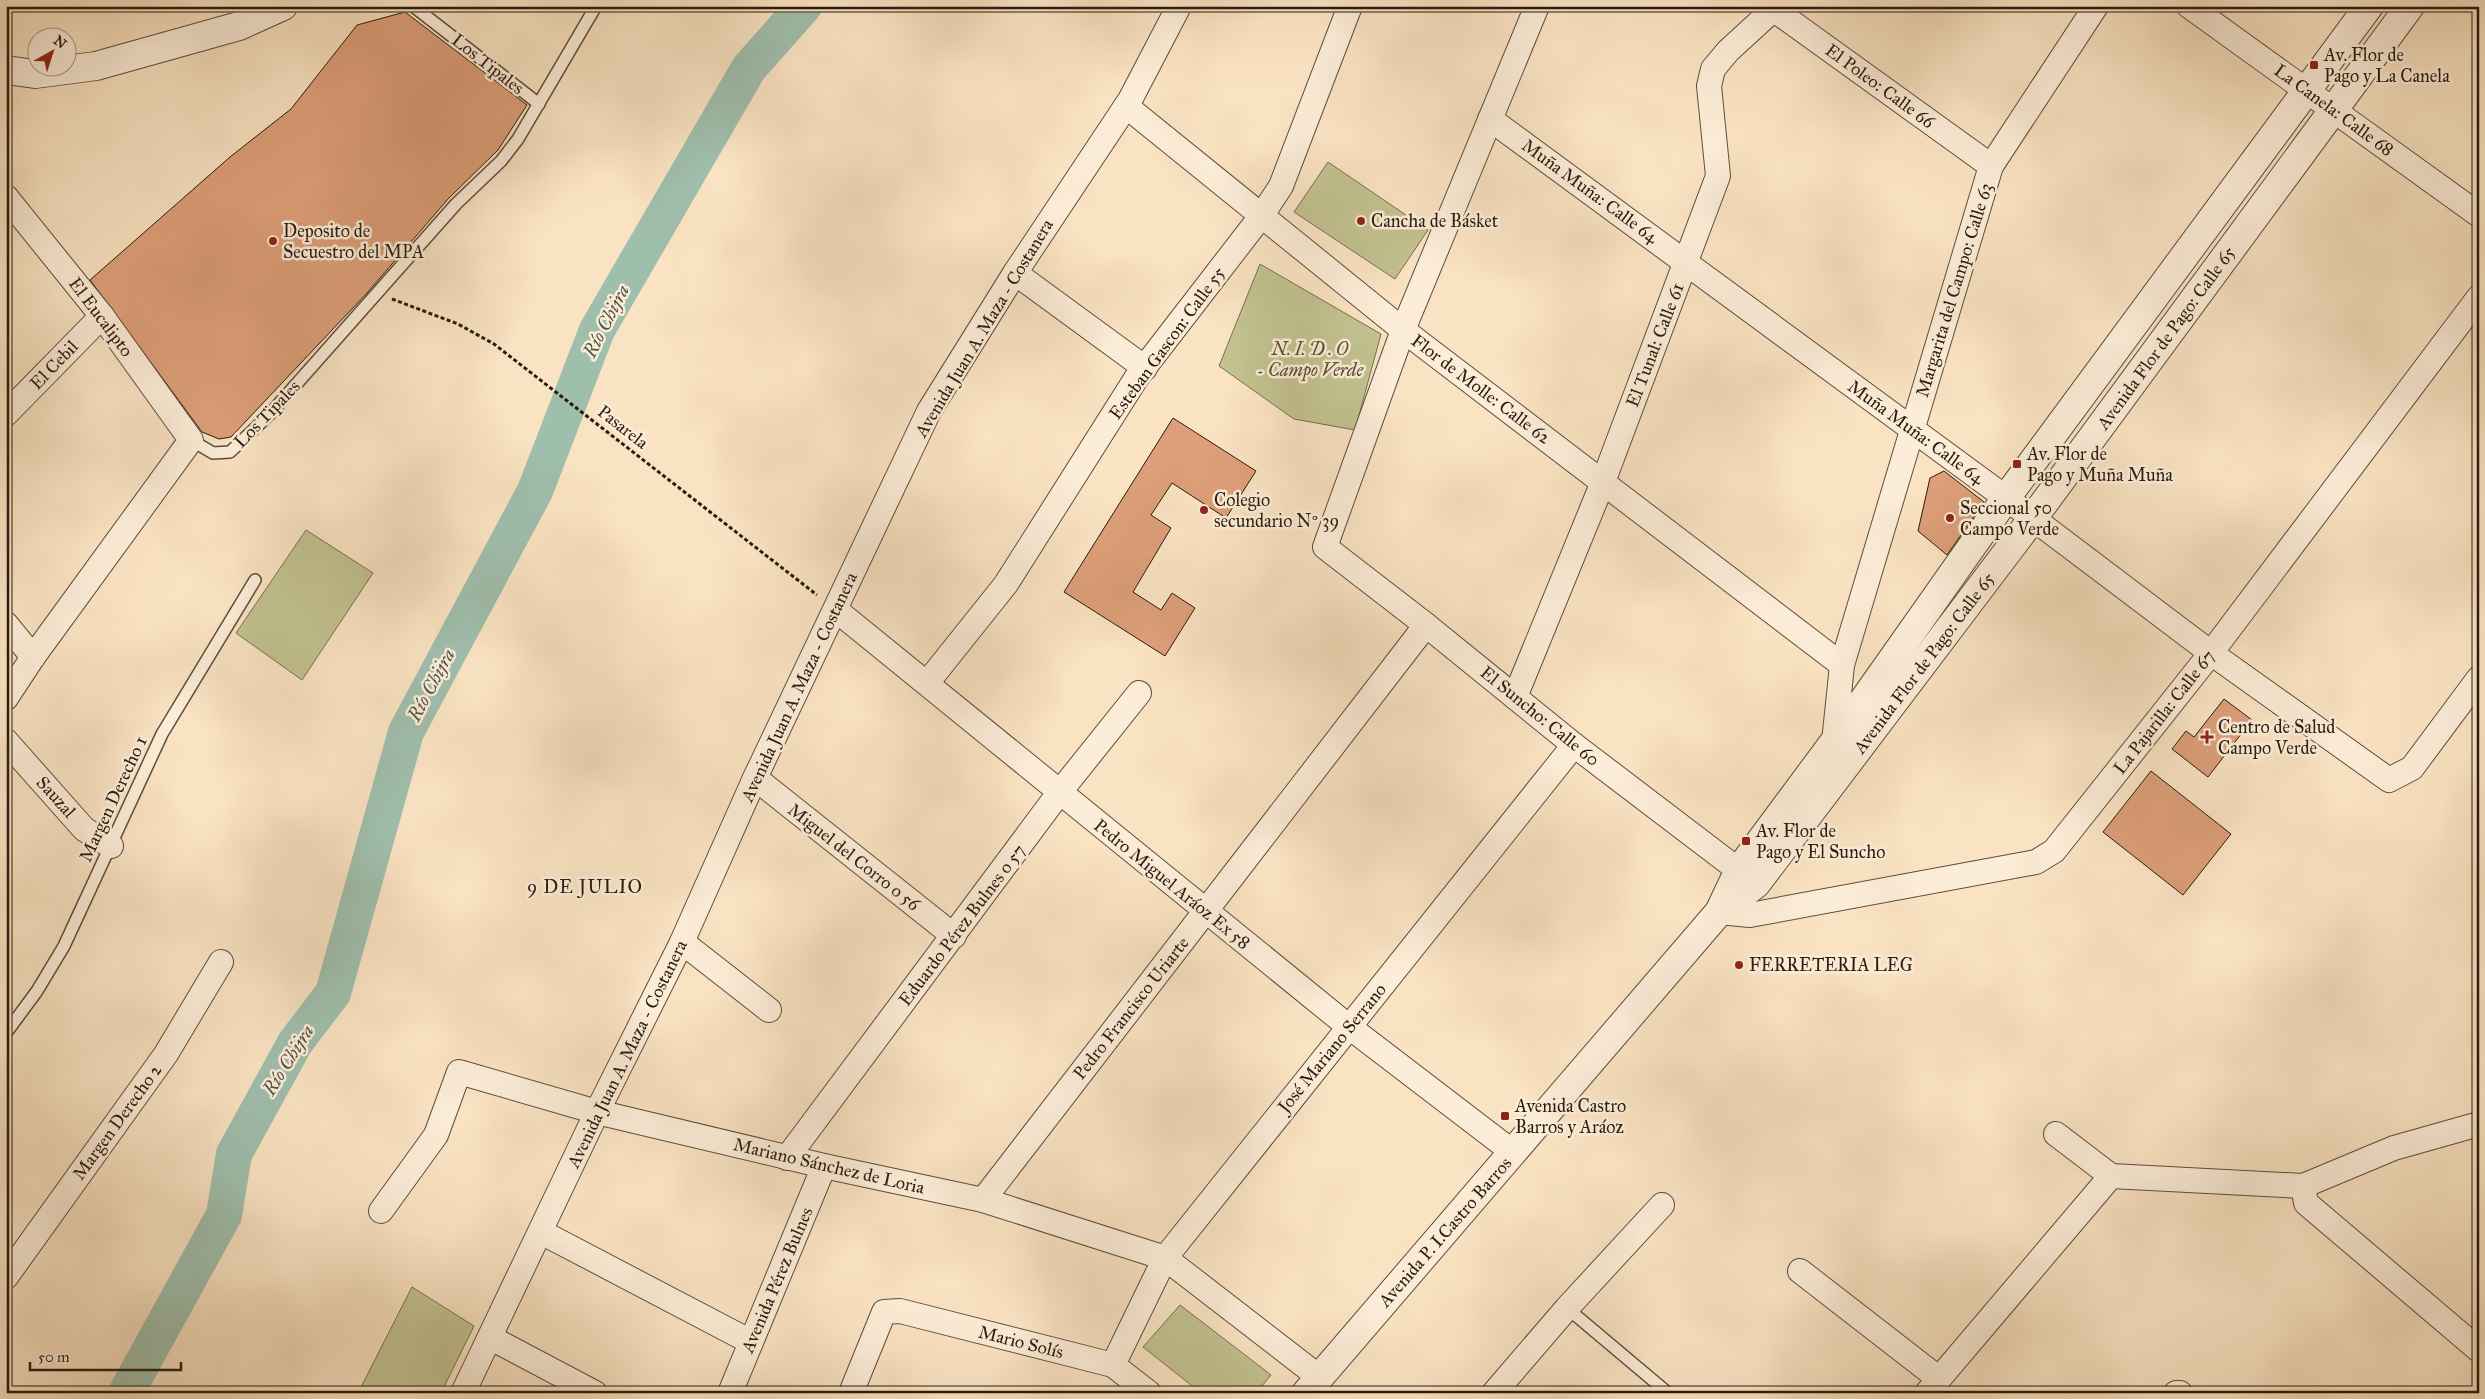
<svg xmlns="http://www.w3.org/2000/svg" width="2485" height="1399" viewBox="0 0 2485 1399" font-family="'IM FELL Great Primer',serif">
<style>
.green{fill:#c2c290;stroke:#766e4f}
.lines{fill:none;stroke-linecap:round;stroke-linejoin:round}
.river{stroke:#9fbfad;stroke-width:36}
.building{fill:#dd9f79;stroke:#291b0e}
.service-casing{stroke:#5d4d3b;stroke-width:14}
.minor-casing{stroke:#5d4d3b;stroke-width:26}
.tertiary-casing{stroke:#5d4d3b;stroke-width:30}
.path{stroke:#291b0e;stroke-width:3;stroke-dasharray:4 2.5;stroke-linecap:butt}
.service{stroke:#fcedd8;stroke-width:11}
.minor{stroke:#fcedd8;stroke-width:24}
.tertiary{stroke:#fcedd8;stroke-width:28}
.poi-dot{fill:#8f2418;stroke:#fcedd8;stroke-width:2}
.labels{text-anchor:middle;dominant-baseline:central;stroke-width:5;stroke-linejoin:round;paint-order:stroke}
.poi-label{font-size:18px;fill:#291b0e;stroke:#fcedd8;text-anchor:start}
.street-label{font-size:18px;fill:#291b0e;stroke:#fcedd8}
.park-label{font-size:18px;font-style:italic;fill:#574d35;stroke:#fcedd8}
.water-label{font-size:19px;font-style:italic;fill:#525446;stroke:#fcedd8}
.neighbourhood-label{font-size:19px;letter-spacing:1px;fill:#291b0e;stroke:#fcedd8}
</style>
<rect width="100%" height="100%" fill="#fae3c3"/>
<filter id="stains"><feTurbulence type="fractalNoise" baseFrequency=".004" numOctaves="4"/><feColorMatrix values="0 0 0 0 .2 0 0 0 0 .09 0 0 0 0 .02 0 0 0 .5 -.17"/></filter>
<radialGradient id="worn" r=".72"><stop offset=".6" stop-color="#630" stop-opacity="0"/><stop offset="1" stop-color="#630" stop-opacity=".3"/></radialGradient>
<!-- green -->
<g class="green">
<polygon points="1328,162 1428,230 1395,279 1294,212"/>
<polygon points="1260,264 1381,334 1355,430 1294,419 1219,366"/>
<polygon points="306,530 373,573 302,680 236,633"/>
<polygon points="412,1287 474,1326 441,1393 358,1393"/>
<polygon points="1180,1305 1271,1375 1256,1393 1201,1393 1143,1347"/>
</g>
<g class="lines">
<!-- river -->
<polyline class="river" points="126,1393 224,1215 234,1154 295,1043 333,993 406,732 535,491 597,330 749,68 804,6"/>
</g>
<!-- building -->
<g class="building">
<polygon points="405,12 527,105 498,150 448,199 367,293 231,437 219,439 202,432 90,280 230,157 291,109 357,25"/>
<polygon points="1173,418 1256,471 1226,518 1172,483 1151,515 1171,528 1133,592 1161,610 1172,593 1195,608 1165,656 1064,592"/>
<polygon points="1944,471 1984,502 1947,555 1918,531 1930,478"/>
<polygon points="2224,699 2252,720 2208,777 2172,749 2186,731 2194,737"/>
<polygon points="2151,771 2231,834 2183,895 2103,832"/>
</g>
<g class="lines">
<defs>
<g id="service">
<polyline points="413,6 539,104"/>
<polyline points="191,440 213,453 230,452 269,415 456,204 501,161 518,139 596,6"/>
<polyline points="6,1033 37,991 64,946 162,734 255,580"/>
<polyline points="1567,1308 1668,1393"/>
</g>
<g id="minor">
<polyline points="1537,6 1403,330 1325,547 1426,625 1574,745 1754,882"/>
<polyline points="1769,6 1991,166"/>
<polyline points="2189,6 2479,215"/>
<polyline points="1126,106 1403,330 1842,665"/>
<polyline points="1490,119 2006,498 2211,653 2389,780 2412,768 2479,678"/>
<polyline points="6,197 102,316 191,440 33,657 6,698"/>
<polyline points="1015,273 1145,368"/>
<polyline points="6,414 102,316"/>
<polyline points="836,610 1348,1026 1514,1153"/>
<polyline points="6,624 33,657"/>
<polyline points="927,683 1006,584 1137,377 1262,215 1281,186 1350,6"/>
<polyline points="1515,697 1603,482 1718,176 1709,86 1713,69 1728,51 1777,6"/>
<polyline points="6,741 84,829 111,846"/>
<polyline points="1834,742 1842,665 1991,166 2096,6"/>
<polyline points="755,778 954,936"/>
<polyline points="1719,912 1750,915 2036,862 2054,851 2211,653 2479,297"/>
<polyline points="682,942 769,1010"/>
<polyline points="2056,1134 2111,1176 2303,1186 2394,1148 2479,1124"/>
<polyline points="787,1158 1059,793 1139,693"/>
<polyline points="2303,1186 2306,1203 2479,1350"/>
<polyline points="983,1200 1426,625"/>
<polyline points="381,1211 436,1135 459,1072 597,1112 824,1166 983,1200 1165,1258 1319,1377"/>
<polyline points="541,1232 751,1342"/>
<polyline points="1800,1271 1938,1378"/>
<polyline points="6,1277 166,1054 221,962"/>
<polyline points="491,1338 595,1393"/>
<polyline points="1113,1365 1165,1258 1574,745"/>
<polyline points="463,1393 597,1112 682,942 755,778 929,411 1015,273 1130,100 1179,6"/>
<polyline points="730,1393 824,1166"/>
<polyline points="851,1393 884,1312 900,1311 1113,1365 1149,1393"/>
<polyline points="1494,1393 1567,1308 1662,1205"/>
<polyline points="1927,1393 2111,1176"/>
<polyline points="2176,1393 2180,1393"/>
</g>
<g id="tertiary">
<polyline points="6,70 35,74 96,66 239,26 283,6"/>
<polyline points="1721,908 1739,870 1834,742 2006,498 2369,6"/>
<polyline points="1306,1393 1719,912 1756,884 2033,518 2410,6"/>
</g>
</defs>
<!-- service casing -->
<use href="#service" class="service-casing"/>
<!-- minor casing -->
<use href="#minor" class="minor-casing"/>
<!-- tertiary casing -->
<use href="#tertiary" class="tertiary-casing"/>
<!-- path -->
<polyline class="path" points="392,299 458,324 494,344 817,595"/>
<!-- service -->
<use href="#service" class="service"/>
<!-- minor -->
<use href="#minor" class="minor"/>
<!-- tertiary -->
<use href="#tertiary" class="tertiary"/>
</g>
<!-- markers -->
<g class="poi-dot">
<rect x="2309" y="60" width="10" height="10" rx="2.5"/>
<circle cx="1361" cy="221" r="5"/>
<circle cx="273" cy="241" r="5"/>
<rect x="2012" y="459" width="10" height="10" rx="2.5"/>
<circle cx="1204" cy="510" r="5"/>
<circle cx="1950" cy="518" r="5"/>
<path d="M2204.5 729.5h5v5h5v5h-5v5h-5v-5h-5v-5h5z"/>
<rect x="1741" y="836" width="10" height="10" rx="2.5"/>
<circle cx="1739" cy="965" r="5"/>
<rect x="1500" y="1111" width="10" height="10" rx="2.5"/>
</g>
<g class="labels">
<!-- poi labels -->
<g class="poi-label">
<text x="2324" y="55">Av. Flor de<tspan x="2324" dy="21">Pago y La Canela</tspan></text>
<text x="1371" y="221">Cancha de Básket</text>
<text x="283" y="231">Deposito de<tspan x="283" dy="21">Secuestro del MPA</tspan></text>
<text x="2027" y="454">Av. Flor de<tspan x="2027" dy="21">Pago y Muña Muña</tspan></text>
<text x="1214" y="500">Colegio<tspan x="1214" dy="21">secundario Nº 39</tspan></text>
<text x="1960" y="508">Seccional 50<tspan x="1960" dy="21">Campo Verde</tspan></text>
<text x="2218" y="727">Centro de Salud<tspan x="2218" dy="21">Campo Verde</tspan></text>
<text x="1756" y="831">Av. Flor de<tspan x="1756" dy="21">Pago y El Suncho</tspan></text>
<text x="1749" y="965">FERRETERIA LEG</text>
<text x="1515" y="1106">Avenida Castro<tspan x="1515" dy="21">Barros y Aráoz</tspan></text>
</g>
<!-- street labels -->
<g class="street-label">
<text transform="translate(488 64) rotate(38)">Los Tipales</text>
<text transform="translate(1880 86) rotate(36)">El Poleo: Calle 66</text>
<text transform="translate(2334 110) rotate(36)">La Canela: Calle 68</text>
<text transform="translate(1590 191) rotate(36)">Muña Muña: Calle 64</text>
<text transform="translate(1954 290) rotate(-73)">Margarita del Campo: Calle 63</text>
<text transform="translate(101 317) rotate(53)">El Eucalipto</text>
<text transform="translate(984 328) rotate(-59)">Avenida Juan A. Maza - Costanera</text>
<text transform="translate(2166 338) rotate(-54)">Avenida Flor de Pago: Calle 65</text>
<text transform="translate(1167 343) rotate(-54)">Esteban Gascon: Calle 55</text>
<text transform="translate(1655 345) rotate(-69)">El Tunal: Calle 61</text>
<text transform="translate(54 365) rotate(-46)">El Cebil</text>
<text transform="translate(1481 389) rotate(37)">Flor de Molle: Calle 62</text>
<text transform="translate(267 414) rotate(-46)">Los Tipales</text>
<text transform="translate(623 427) rotate(38)">Pasarela</text>
<text transform="translate(1916 432) rotate(36)">Muña Muña: Calle 64</text>
<text transform="translate(1924 663) rotate(-53)">Avenida Flor de Pago: Calle 65</text>
<text transform="translate(799 687) rotate(-65)">Avenida Juan A. Maza - Costanera</text>
<text transform="translate(2164 712) rotate(-52)">La Pajarilla: Calle 67</text>
<text transform="translate(1540 716) rotate(39)">El Suncho: Calle 60</text>
<text transform="translate(56 797) rotate(48)">Sauzal</text>
<text transform="translate(113 799) rotate(-65)">Margen Derecho 1</text>
<text transform="translate(854 857) rotate(38)">Miguel del Corro o 56</text>
<text transform="translate(1172 884) rotate(39)">Pedro Miguel Aráoz Ex 58</text>
<text transform="translate(962 925) rotate(-53)">Eduardo Pérez Bulnes o 57</text>
<text transform="translate(1131 1008) rotate(-52)">Pedro Francisco Uriarte</text>
<text transform="translate(1332 1048) rotate(-51)">José Mariano Serrano</text>
<text transform="translate(627 1054) rotate(-64)">Avenida Juan A. Maza - Costanera</text>
<text transform="translate(117 1122) rotate(-54)">Margen Derecho 2</text>
<text transform="translate(829 1166) rotate(13)">Mariano Sánchez de Loria</text>
<text transform="translate(1445 1232) rotate(-49)">Avenida P. I.Castro Barros</text>
<text transform="translate(777 1280) rotate(-67)">Avenida Pérez Bulnes</text>
<text transform="translate(1021 1342) rotate(14)">Mario Solís</text>
</g>
<!-- park labels -->
<g class="park-label">
<text x="1310" y="349">N. I. D . O<tspan x="1310" dy="21">- Campo Verde</tspan></text>
</g>
<!-- water labels -->
<g class="water-label">
<text transform="translate(606 321) rotate(-63)">Río Chijra</text>
<text transform="translate(431 685) rotate(-62)">Río Chijra</text>
<text transform="translate(288 1060) rotate(-58)">Río Chijra</text>
</g>
<!-- neighbourhood labels -->
<g class="neighbourhood-label">
<text x="585" y="886">9 DE JULIO</text>
</g>
</g>
<!-- margin -->
<rect width="2485" height="1399" fill="none" stroke="#fae3c3" stroke-width="25"/>
<rect x="8" y="8" width="2470" height="1384" fill="none" stroke="#291b0e" stroke-width="2.5"/>
<rect x="12" y="12" width="2460" height="1374" fill="none" stroke="#291b0e"/>
<!-- north arrow -->
<g transform="translate(52 52) rotate(39)"><circle r="24" fill="#fcedd8" stroke="#a89987"/>
<path d="M0-4L9 19L0 12L-9 19Z" fill="#8f2418"/>
<text y="-8" font-size="14" font-weight="bold" text-anchor="middle" fill="#291b0e">N</text>
</g>
<!-- scale -->
<path d="M30 1362v8h151v-8" fill="none" stroke="#291b0e" stroke-width="2.5"/>
<text x="38" y="1362" font-size="15" fill="#291b0e" stroke="#fcedd8" stroke-width="4" paint-order="stroke">50 m</text>
<rect width="100%" height="100%" filter="url(#stains)"/>
<rect width="100%" height="100%" fill="url(#worn)"/>
</svg>
